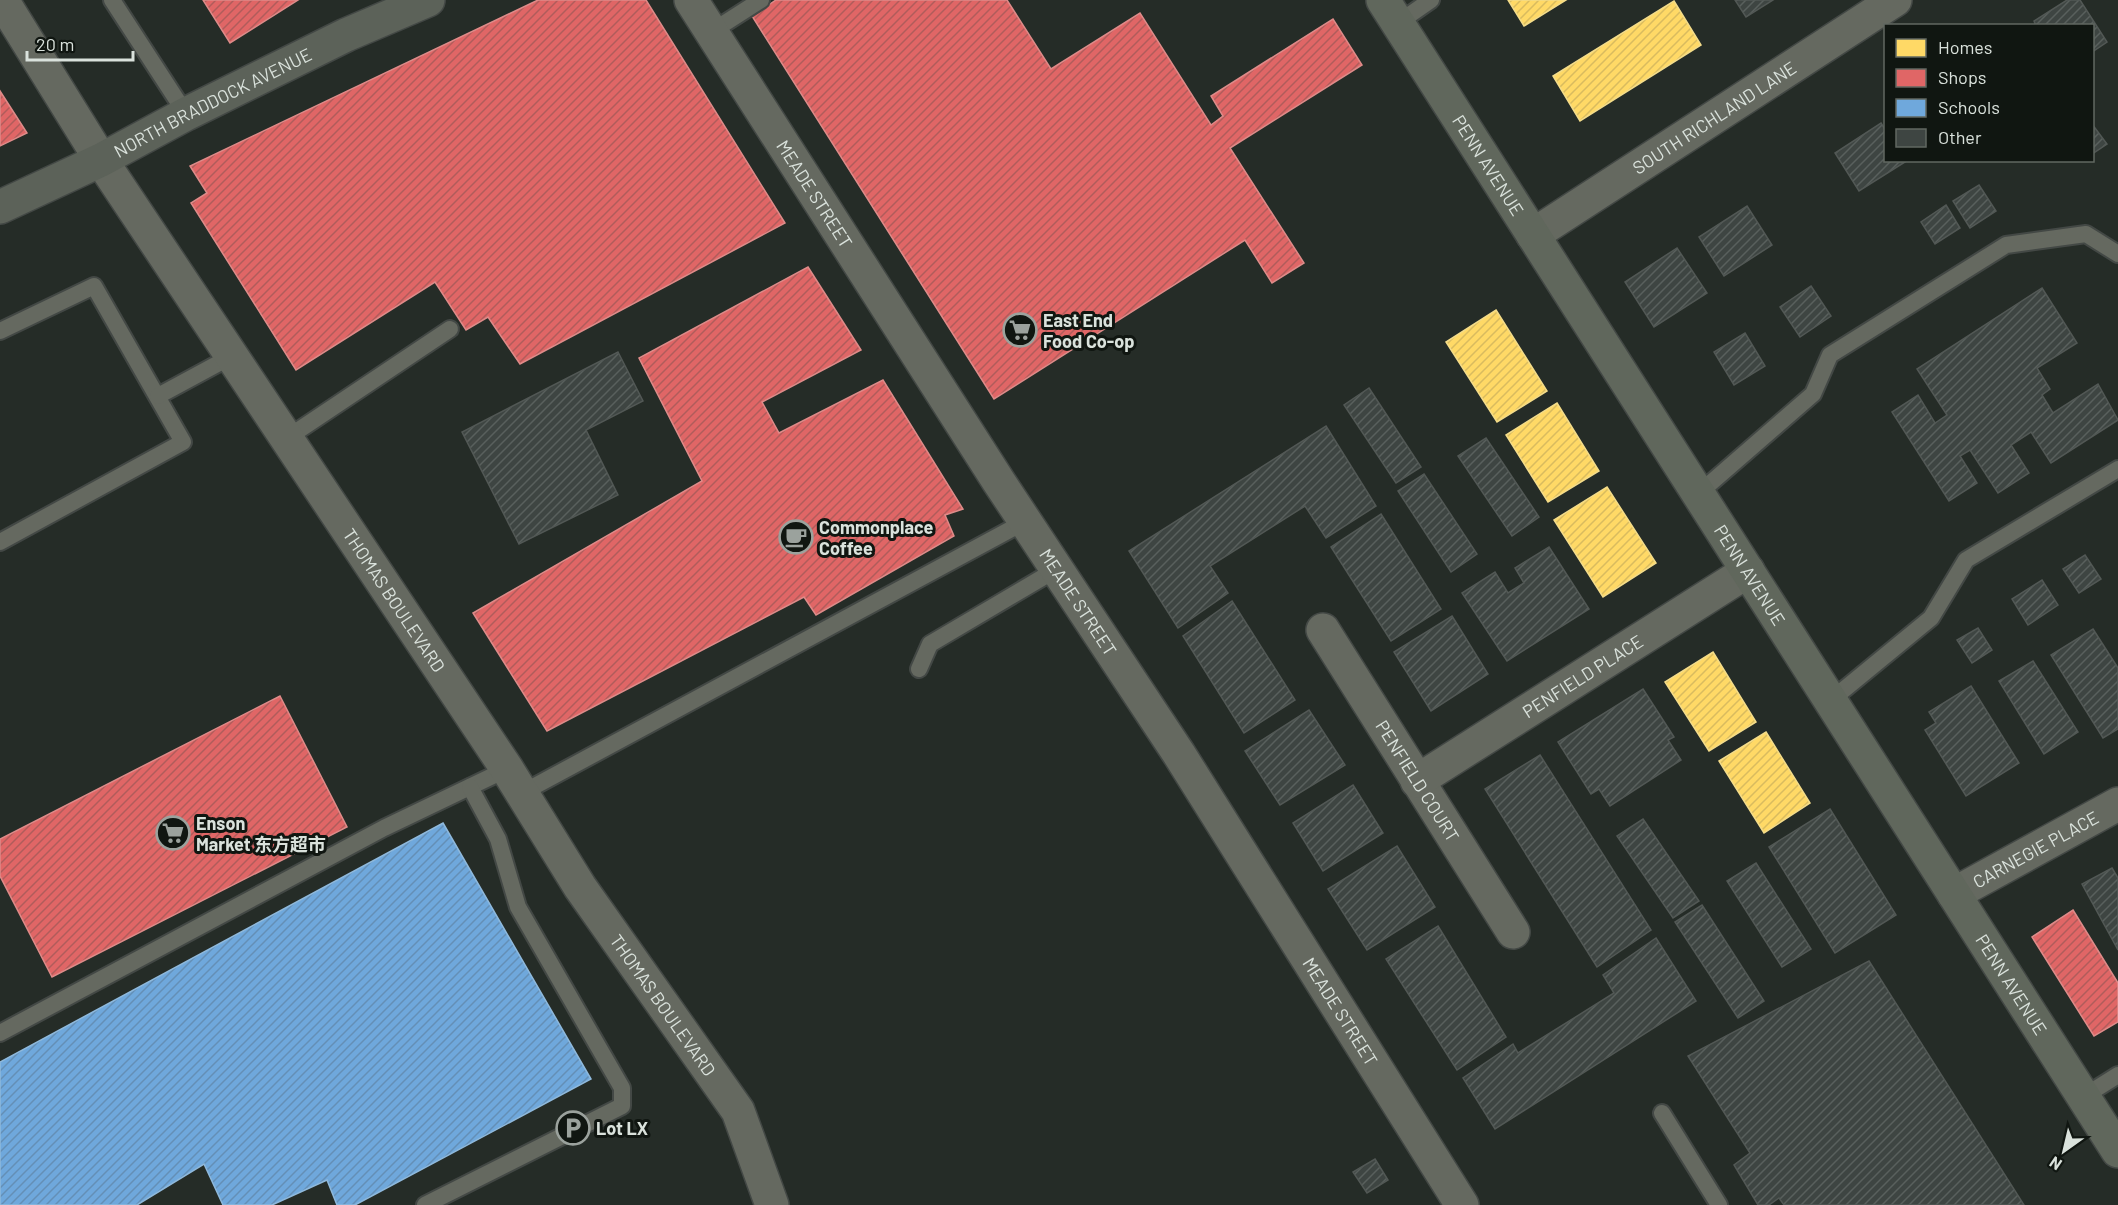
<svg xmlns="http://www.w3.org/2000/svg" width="2118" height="1205" viewBox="0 0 2118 1205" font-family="Barlow,'Noto Sans SC',sans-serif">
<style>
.homes{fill:url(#homes-hatch);stroke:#f4dc89;stroke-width:1.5}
.shops{fill:url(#shops-hatch);stroke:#de8b89;stroke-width:1.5}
.schools{fill:url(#schools-hatch);stroke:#8fb9dc;stroke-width:1.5}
.building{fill:url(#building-hatch);stroke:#525855;stroke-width:1.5}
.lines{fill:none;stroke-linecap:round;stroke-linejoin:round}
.lane-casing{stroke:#434845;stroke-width:20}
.street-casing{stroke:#434845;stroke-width:36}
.secondary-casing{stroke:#434845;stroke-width:36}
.highway-casing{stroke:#434845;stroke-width:36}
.lane{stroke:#656960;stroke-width:16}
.street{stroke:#656960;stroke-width:33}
.secondary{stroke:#5c6259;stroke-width:33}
.highway{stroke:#60675c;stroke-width:33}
.labels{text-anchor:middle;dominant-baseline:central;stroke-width:6;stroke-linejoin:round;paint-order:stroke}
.street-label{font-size:18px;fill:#dae2dc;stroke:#101611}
.poi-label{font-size:18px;font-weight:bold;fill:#dae2dc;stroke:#101611;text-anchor:start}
</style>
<defs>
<pattern id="homes-hatch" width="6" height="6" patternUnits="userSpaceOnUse" patternTransform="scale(1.5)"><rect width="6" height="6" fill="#ffd966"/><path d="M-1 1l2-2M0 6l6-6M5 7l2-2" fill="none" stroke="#d9bb5f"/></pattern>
<pattern id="shops-hatch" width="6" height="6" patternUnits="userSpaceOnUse" patternTransform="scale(1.5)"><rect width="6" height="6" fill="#e06666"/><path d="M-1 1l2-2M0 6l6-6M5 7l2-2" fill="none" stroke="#b05c5b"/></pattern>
<pattern id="schools-hatch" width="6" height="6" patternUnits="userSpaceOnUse" patternTransform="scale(1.5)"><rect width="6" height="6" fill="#6fa8dc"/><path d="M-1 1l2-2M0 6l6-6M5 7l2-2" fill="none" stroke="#648fb6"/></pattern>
<pattern id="building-hatch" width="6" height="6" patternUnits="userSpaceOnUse" patternTransform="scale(1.5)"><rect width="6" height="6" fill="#3e4542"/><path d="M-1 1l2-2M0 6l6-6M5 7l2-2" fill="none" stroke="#59605d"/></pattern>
</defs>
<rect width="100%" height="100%" fill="#252c27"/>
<!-- homes -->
<g class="homes">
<polygon points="1508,0 1566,0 1524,26"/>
<polygon points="1674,1 1701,45 1580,121 1553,76"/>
<polygon points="1496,310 1547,391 1497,422 1446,342"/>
<polygon points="1557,403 1599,471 1548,502 1506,435"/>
<polygon points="1607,487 1656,563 1603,597 1554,520"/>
<polygon points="1713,652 1756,722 1709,751 1665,682"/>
<polygon points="1766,732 1810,803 1764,833 1719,761"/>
</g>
<!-- shops -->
<g class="shops">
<polygon points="203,0 298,0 230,43"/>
<polygon points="538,0 646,0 785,223 520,364 488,317 466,330 435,282 296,370 191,203 207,193 190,166"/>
<polygon points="776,0 1007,0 1051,69 1140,13 1211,125 1223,116 1211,96 1333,19 1362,65 1230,148 1304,263 1272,283 1245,240 994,399 752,16"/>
<polygon points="0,91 27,133 0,146"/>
<polygon points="808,267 861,350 762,402 779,433 883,380 963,509 945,515 954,536 816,615 804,597 547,731 473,613 702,481 639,358"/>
<polygon points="280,696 347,827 52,977 0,876 0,839"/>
<polygon points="2073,910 2118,983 2118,1022 2094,1036 2032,937"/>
</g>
<!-- schools -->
<polygon class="schools" points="443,823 591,1079 355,1205 337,1205 327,1180 272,1205 223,1205 204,1164 137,1205 0,1205 0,1062"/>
<!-- building -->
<g class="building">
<polygon points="1735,0 1773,0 1746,17"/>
<polygon points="2067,0 2080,0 2107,42 2092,52 2092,26 2036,26 2034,21"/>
<polygon points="1881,123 1886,131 1886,160 1905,162 1859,191 1835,153"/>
<polygon points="2092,124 2107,144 2092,154"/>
<polygon points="1979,185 1996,211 1970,228 1953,201"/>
<polygon points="1946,205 1960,228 1935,244 1921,222"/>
<polygon points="1747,206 1772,245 1724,276 1699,237"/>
<polygon points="1677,248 1707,293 1654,327 1625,282"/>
<polygon points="1811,286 1831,316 1800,337 1780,307"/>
<polygon points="2042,288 2077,343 2037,368 2050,389 2042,395 2053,413 2098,384 2118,420 2051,463 2031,432 2011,445 2029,473 1998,493 1970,450 1960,456 1977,483 1949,501 1892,412 1918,395 1935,423 1947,415 1917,369"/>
<polygon points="1745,333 1765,366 1734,385 1714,352"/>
<polygon points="618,352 643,401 586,430 618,495 519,544 462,432"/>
<polygon points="1369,388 1421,467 1396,483 1344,405"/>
<polygon points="1326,426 1376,506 1326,538 1305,506 1210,566 1228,593 1178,628 1129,551"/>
<polygon points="1486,438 1539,517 1512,536 1458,456"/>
<polygon points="1424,474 1477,554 1451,572 1398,491"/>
<polygon points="1381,514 1441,609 1391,641 1331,547"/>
<polygon points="1549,547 1589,609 1507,661 1462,593 1495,572 1508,593 1524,583 1515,568"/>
<polygon points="2085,555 2101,579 2079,593 2063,569"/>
<polygon points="2042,580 2058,605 2028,625 2012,599"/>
<polygon points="1232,601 1295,700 1244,733 1183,636"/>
<polygon points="1452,616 1488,674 1431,711 1394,652"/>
<polygon points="1978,628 1992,650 1972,663 1957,640"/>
<polygon points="2093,629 2118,668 2118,729 2103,738 2051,655"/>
<polygon points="2033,661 2078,732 2044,754 1999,681"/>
<polygon points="1971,686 2019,763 1966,796 1925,730 1936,723 1929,712"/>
<polygon points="1643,689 1674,737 1668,740 1681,760 1610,806 1599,789 1591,794 1558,742"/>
<polygon points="1309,710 1345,765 1280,805 1245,751"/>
<polygon points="1540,755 1651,930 1597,967 1485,789"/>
<polygon points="1353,785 1383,833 1323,871 1293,823"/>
<polygon points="1830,809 1896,915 1835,953 1769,847"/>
<polygon points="1643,819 1699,901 1673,918 1617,836"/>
<polygon points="1397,846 1435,907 1367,950 1328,889"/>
<polygon points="1756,863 1811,949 1782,967 1727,881"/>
<polygon points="2112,868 2118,878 2118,950 2082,884"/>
<polygon points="1702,905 1764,1001 1738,1018 1675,922"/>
<polygon points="1438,926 1506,1037 1457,1070 1386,959"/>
<polygon points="1656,938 1696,1001 1495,1129 1463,1078 1513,1044 1518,1053 1614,993 1603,975"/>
<polygon points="1869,961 2024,1205 1784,1205 1779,1198 1769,1205 1758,1205 1734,1165 1750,1153 1688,1056"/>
<polygon points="1375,1159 1388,1180 1367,1193 1353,1172"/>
</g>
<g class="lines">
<defs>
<g id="lane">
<polyline points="112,0 186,114"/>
<polyline points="1398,23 1431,0"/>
<polyline points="711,32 761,0"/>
<polyline points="0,331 94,286 183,442 0,542"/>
<polyline points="158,396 232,356"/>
<polyline points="287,438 450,329"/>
<polyline points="1698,494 1813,394 1830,355 2006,245 2086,234 2118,254"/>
<polyline points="919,669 930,644 1057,569"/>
<polyline points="1830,701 1931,618 1966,560 2118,469"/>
<polyline points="522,793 1026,521"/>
<polyline points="0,1033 384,828 507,769"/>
<polyline points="2083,1097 2118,1075"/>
<polyline points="1662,1113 1719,1205"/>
<polyline points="425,1205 622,1106 622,1088 518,907 498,839 470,787"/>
</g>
<g id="street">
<path id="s1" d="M 2,0 L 101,160 L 507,769 L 580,887 L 738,1111 L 772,1205"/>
<path id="s2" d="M 691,0 L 999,482 L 1179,754 L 1462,1205"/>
<path id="s3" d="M 1533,235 L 1895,0"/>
<path id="s4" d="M 1323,630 L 1513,932"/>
<path id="s5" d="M 1417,781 L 1748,571"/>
<path id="s6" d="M 1954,894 L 2118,804"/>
</g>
<g id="secondary">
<path id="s7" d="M 0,207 L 101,160 L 186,114 L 346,35 L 428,0"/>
</g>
<g id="highway">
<path id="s8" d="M 1383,0 L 2118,1151"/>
</g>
</defs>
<!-- lane casing -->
<use href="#lane" class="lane-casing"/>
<!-- street casing -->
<use href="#street" class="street-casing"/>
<!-- secondary casing -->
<use href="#secondary" class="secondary-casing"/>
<!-- highway casing -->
<use href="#highway" class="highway-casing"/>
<!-- lane -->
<use href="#lane" class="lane"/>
<!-- street -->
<use href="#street" class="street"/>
<!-- secondary -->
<use href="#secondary" class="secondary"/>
<!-- highway -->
<use href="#highway" class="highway"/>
</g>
<!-- icons -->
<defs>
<symbol id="supermarket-ring" viewBox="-11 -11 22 22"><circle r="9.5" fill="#101611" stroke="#9ba29d" stroke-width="1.5"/><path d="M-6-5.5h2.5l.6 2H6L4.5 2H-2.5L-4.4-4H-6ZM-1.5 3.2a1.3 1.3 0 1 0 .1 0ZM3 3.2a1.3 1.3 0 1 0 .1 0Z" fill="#9ba29d"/></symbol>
<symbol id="cafe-ring" viewBox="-11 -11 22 22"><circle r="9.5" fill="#101611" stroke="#9ba29d" stroke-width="1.5"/><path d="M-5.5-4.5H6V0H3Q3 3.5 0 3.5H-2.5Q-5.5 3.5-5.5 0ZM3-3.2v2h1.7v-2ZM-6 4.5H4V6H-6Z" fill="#9ba29d"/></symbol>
<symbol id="parking-ring" viewBox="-11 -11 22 22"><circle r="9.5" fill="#101611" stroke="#9ba29d" stroke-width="1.5"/><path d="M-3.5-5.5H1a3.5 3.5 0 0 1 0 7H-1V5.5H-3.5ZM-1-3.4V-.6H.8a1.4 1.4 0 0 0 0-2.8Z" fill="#9ba29d"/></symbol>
</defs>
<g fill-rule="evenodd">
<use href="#supermarket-ring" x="1001" y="311" width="38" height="38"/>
<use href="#cafe-ring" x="777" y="518" width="38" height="38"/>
<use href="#supermarket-ring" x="154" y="814" width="38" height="38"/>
<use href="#parking-ring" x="554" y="1109" width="38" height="38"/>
</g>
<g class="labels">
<!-- street labels -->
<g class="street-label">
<text stroke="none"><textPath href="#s7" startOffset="237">NORTH BRADDOCK AVENUE</textPath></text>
<text stroke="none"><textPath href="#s3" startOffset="216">SOUTH RICHLAND LANE</textPath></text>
<text stroke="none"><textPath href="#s8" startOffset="196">PENN AVENUE</textPath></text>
<text stroke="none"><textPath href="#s2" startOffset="230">MEADE STREET</textPath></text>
<text stroke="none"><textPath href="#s8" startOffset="682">PENN AVENUE</textPath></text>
<text stroke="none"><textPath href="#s1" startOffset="717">THOMAS BOULEVARD</textPath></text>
<text stroke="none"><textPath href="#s2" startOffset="716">MEADE STREET</textPath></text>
<text stroke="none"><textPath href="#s5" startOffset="196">PENFIELD PLACE</textPath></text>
<text stroke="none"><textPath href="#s4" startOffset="178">PENFIELD COURT</textPath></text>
<text stroke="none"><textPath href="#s6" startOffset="93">CARNEGIE PLACE</textPath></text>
<text stroke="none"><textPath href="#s8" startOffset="1168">PENN AVENUE</textPath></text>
<text stroke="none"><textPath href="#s1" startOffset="1203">THOMAS BOULEVARD</textPath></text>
<text stroke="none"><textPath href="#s2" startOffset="1202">MEADE STREET</textPath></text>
</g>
<!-- poi labels -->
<g class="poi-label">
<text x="1043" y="320">East End<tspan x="1043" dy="21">Food Co-op</tspan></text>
<text x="819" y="527">Commonplace<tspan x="819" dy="21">Coffee</tspan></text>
<text x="196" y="823">Enson<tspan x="196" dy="21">Market 东方超市</tspan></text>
<text x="596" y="1128">Lot LX</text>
</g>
</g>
<!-- legend -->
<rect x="1884" y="24" width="210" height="138" fill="#101611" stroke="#616862" stroke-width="1.5"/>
<rect x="1896" y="39" width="30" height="18" fill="#ffd966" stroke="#616862" stroke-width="1.5"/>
<text x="1938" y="54" font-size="18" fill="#dae2dc">Homes</text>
<rect x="1896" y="69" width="30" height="18" fill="#e06666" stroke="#616862" stroke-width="1.5"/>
<text x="1938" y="84" font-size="18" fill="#dae2dc">Shops</text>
<rect x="1896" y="99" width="30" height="18" fill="#6fa8dc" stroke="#616862" stroke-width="1.5"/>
<text x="1938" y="114" font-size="18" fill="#dae2dc">Schools</text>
<rect x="1896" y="129" width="30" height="18" fill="#3e4542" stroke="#616862" stroke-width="1.5"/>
<text x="1938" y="144" font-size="18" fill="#dae2dc">Other</text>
<!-- north arrow -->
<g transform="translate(2064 1151) rotate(214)" stroke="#101611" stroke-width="4.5" paint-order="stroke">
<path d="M0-4.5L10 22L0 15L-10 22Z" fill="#dae2dc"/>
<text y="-9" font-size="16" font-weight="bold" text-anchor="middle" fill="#dae2dc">N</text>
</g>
<!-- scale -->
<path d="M27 51v9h106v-9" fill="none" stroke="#dae2dc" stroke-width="3"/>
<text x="36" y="51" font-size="18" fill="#dae2dc" stroke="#101611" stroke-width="4.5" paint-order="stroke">20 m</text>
</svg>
